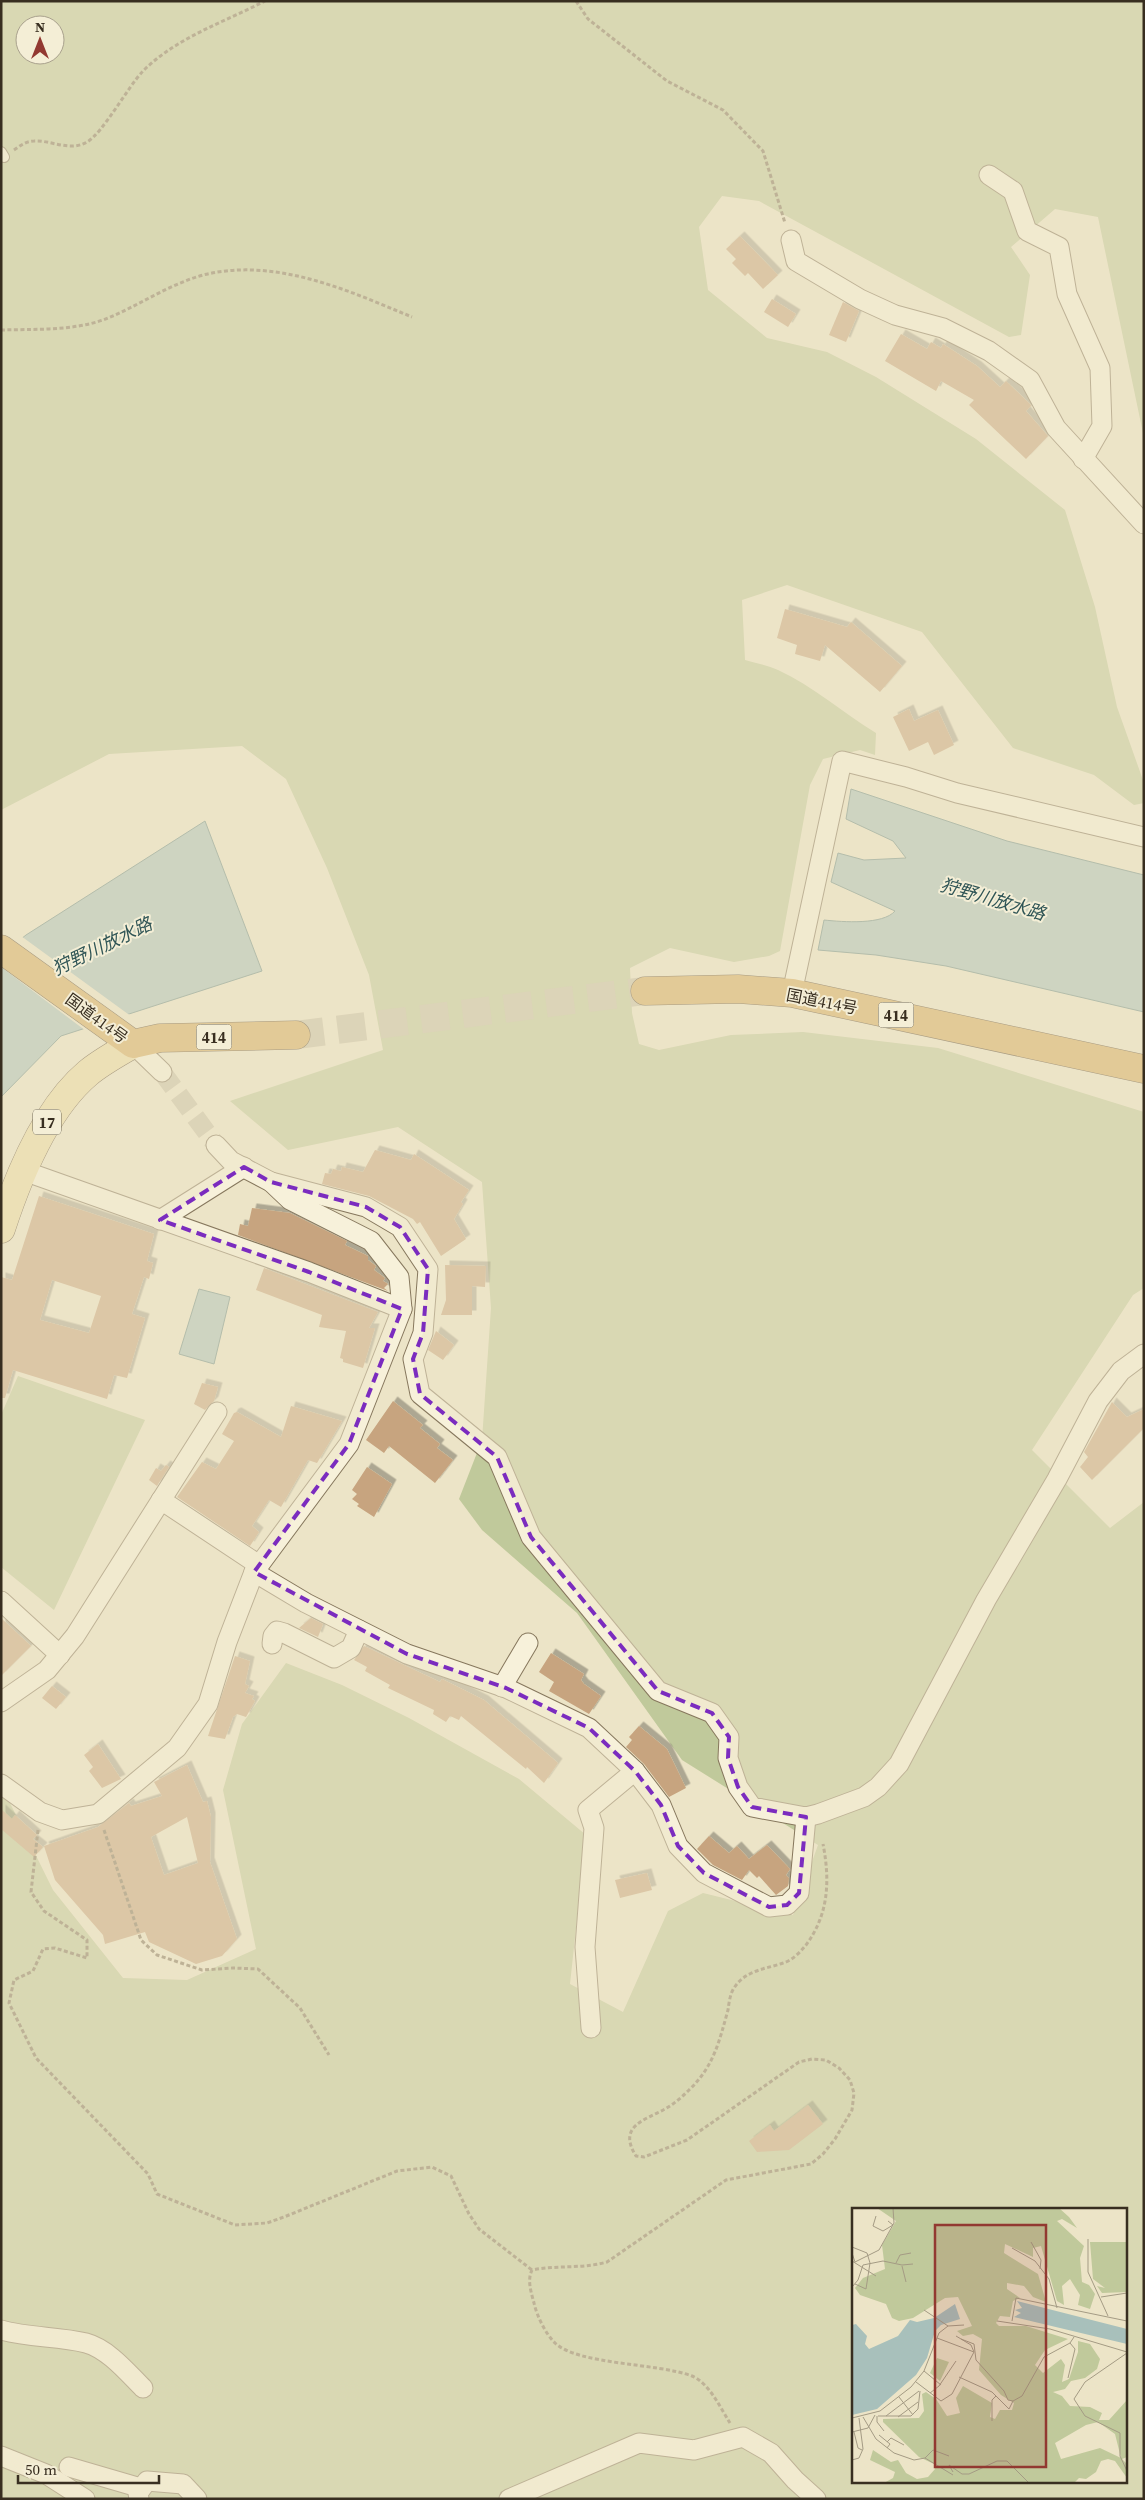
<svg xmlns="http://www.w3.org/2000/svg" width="1145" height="2500" viewBox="0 0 1145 2500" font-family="'Source Serif 4','Noto Sans JP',serif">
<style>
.green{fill:#c0c99b;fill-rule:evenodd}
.water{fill:#a8c0bb;stroke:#6f8e89}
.pier{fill:#ece4c7}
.building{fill:#c7a47f;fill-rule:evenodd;filter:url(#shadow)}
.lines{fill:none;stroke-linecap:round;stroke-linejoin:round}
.street-tunnel{stroke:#c8c0a6;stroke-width:19;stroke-dasharray:19 9;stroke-linecap:butt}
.highway-tunnel{stroke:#c8c0a6;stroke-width:28;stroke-dasharray:28 14;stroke-linecap:butt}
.lane-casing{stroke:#86775d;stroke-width:12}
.street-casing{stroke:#86775d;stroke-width:21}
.primary-casing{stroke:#554531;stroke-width:29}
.highway-casing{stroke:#554531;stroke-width:29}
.path{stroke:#86775d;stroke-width:3;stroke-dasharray:4 2.5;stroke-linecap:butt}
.lane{stroke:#f7f1da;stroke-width:10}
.street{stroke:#f7f1da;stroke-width:19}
.primary{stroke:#ecdba2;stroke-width:28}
.highway{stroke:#d5ab5e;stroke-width:28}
.marked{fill:none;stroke:#7b2cbf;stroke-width:4;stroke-dasharray:10 6;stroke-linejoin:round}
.labels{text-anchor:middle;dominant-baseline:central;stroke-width:4;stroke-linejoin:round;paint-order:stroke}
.shield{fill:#f4eed6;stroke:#706857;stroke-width:1}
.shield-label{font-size:15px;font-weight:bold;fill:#382e20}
.street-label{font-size:16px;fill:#382e20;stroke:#f4eed6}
.water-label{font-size:18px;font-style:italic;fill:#305556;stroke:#f4eed6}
.inset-road{fill:none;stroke:#a49b84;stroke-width:1}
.view{fill:#923931;fill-opacity:0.15;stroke:#923931;stroke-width:2.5}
.inset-edge{fill:none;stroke:#382e20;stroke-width:2.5}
</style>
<defs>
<filter id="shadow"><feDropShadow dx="4.5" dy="-4.5" stdDeviation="0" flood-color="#0004"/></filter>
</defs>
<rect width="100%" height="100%" fill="#ece4c7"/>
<!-- green -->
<g class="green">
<path d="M 1,1 L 1144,1 L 1144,438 L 1098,217 L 1055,209 L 1011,247 L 1030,275 L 1021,335 L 1009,337 L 759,201 L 722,196 L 699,227 L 708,290 L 767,338 L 827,352 L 876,377 L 976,439 L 1065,510 L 1095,607 L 1117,707 L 1144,783 L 1144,803 L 1134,805 L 1094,775 L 1013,748 L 922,632 L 787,585 L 742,600 L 745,660 C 755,663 768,665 778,670 C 813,686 843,713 876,733 L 875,755 L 860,750 L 823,759 L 810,785 L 780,951 L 769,956 L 734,962 L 670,948 L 630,968 L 632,1013 L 639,1044 L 659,1050 L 731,1035 L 803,1032 L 938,1048 L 1144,1112 L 1144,1288 L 1133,1295 L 1032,1450 L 1110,1528 L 1144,1502 L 1144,2499 L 1,2499 L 1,1794 L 8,1799 L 53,1890 L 123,1978 L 187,1980 L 256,1949 L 223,1790 L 242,1724 L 286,1663 L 342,1685 L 409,1718 L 519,1779 L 586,1835 L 570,1984 L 623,2012 L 668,1911 L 703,1893 L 793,1915 L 818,1845 L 682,1760 L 577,1613 L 482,1530 L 459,1499 L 482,1440 L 491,1308 L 482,1182 L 398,1127 L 288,1150 L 230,1101 L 383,1050 L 369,975 L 327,868 L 286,779 L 242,746 L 109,754 L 1,810 ZM 25,25 L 55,25 L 55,55 L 25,55 ZM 854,2209 L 1126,2209 L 1126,2481 L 854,2481 Z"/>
<polygon points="18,1376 145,1420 54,1610 1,1567 1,1415"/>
</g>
<!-- water -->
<g class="water">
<path d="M 851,789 L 1007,841 L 1144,875 L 1144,1012 L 946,966 L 876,955 L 818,950 L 824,920 C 843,922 883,925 895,911 L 831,882 L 838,853 L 864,860 L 906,858 L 893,841 L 846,819 Z"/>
<polygon points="205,821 262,971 61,1036 1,1097 1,955 26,935"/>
<polygon points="199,1289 230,1297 214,1364 179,1354"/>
</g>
<!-- pier -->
<polygon class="pier" points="21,936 128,1014 133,1016 86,1031 1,967 1,951"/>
<!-- building -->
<g class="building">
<polygon points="740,236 778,275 763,289 748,273 745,276 732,263 736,259 726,249"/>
<polygon points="772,299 796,314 788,327 764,312"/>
<polygon points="843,302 859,311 846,342 829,335"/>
<polygon points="901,334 927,349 931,342 941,348 943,344 977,366 1000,387 1006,381 1030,404 1031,406 1026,411 1048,436 1026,459 969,405 974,400 941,381 936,391 885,361"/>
<polygon points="785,609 847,627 851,622 902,666 880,692 825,645 820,661 795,654 797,645 777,638"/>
<polygon points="909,709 914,721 938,710 954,745 934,755 928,742 909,751 893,717"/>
<polygon points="375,1150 411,1160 414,1154 469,1190 461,1202 463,1204 454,1219 466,1239 441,1256 420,1222 417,1224 413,1219 369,1196 322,1184 325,1173 331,1174 333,1169 341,1171 342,1167 363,1172"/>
<path d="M 39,1196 L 154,1234 L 147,1261 L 153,1263 L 149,1279 L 144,1277 L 132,1314 L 145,1318 L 127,1378 L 114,1375 L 107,1399 L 13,1370 L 5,1398 L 1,1398 L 1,1277 L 12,1280 ZM 52,1280 L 101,1296 L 89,1333 L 40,1320 Z"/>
<polygon points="252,1208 290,1213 347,1241 345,1245 368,1256 368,1260 376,1266 374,1270 385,1278 383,1281 388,1284 384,1288 388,1291 238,1235 240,1224 248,1226"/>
<polygon points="445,1265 486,1266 485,1287 472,1286 472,1315 441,1315 446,1300"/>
<polygon points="264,1268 378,1312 369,1328 375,1328 363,1368 343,1362 343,1359 340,1358 346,1331 319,1327 322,1315 256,1290"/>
<polygon points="436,1331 454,1345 443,1360 428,1350"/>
<polygon points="202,1383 218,1387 214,1401 205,1410 194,1404"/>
<polygon points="393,1401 423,1425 420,1428 440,1444 437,1448 453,1460 435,1483 389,1446 384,1453 366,1440"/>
<polygon points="1112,1402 1127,1417 1144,1409 1144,1428 1092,1480 1080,1467 1088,1457 1084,1452"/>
<polygon points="291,1406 342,1421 317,1463 308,1460 281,1507 269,1500 252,1526 259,1532 250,1546 177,1497 202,1462 216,1469 234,1441 222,1434 234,1413 237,1412 281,1437"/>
<polygon points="166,1465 169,1467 157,1486 149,1480 156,1468 161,1471"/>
<polygon points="367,1467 392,1484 374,1517 357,1506 359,1504 352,1499 357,1494 352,1490"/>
<polygon points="1,1618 31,1646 1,1676"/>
<polygon points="311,1618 323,1624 318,1637 299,1628"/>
<polygon points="364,1646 440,1682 442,1679 484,1700 558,1763 544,1783 527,1767 526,1769 461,1716 459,1720 450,1716 446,1722 433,1714 434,1710 388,1688 390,1685 365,1671 367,1667 354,1660"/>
<polygon points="551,1653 584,1674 581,1680 584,1684 601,1696 589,1714 549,1691 554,1682 539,1672"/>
<polygon points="235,1656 250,1661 245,1684 249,1686 245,1693 254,1696 252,1699 255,1701 246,1717 237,1714 233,1717 225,1739 208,1736"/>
<polygon points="52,1686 66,1697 56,1709 42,1698"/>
<polygon points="639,1726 667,1749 686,1788 669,1797 644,1764 626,1747 632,1740 629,1737"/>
<polygon points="98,1744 121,1779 102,1788 89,1771 93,1767 84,1755"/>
<path d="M 187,1765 L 203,1802 L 207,1801 L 211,1817 L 210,1862 L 237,1939 L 222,1956 L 196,1964 L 149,1942 L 145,1932 L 105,1944 L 103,1935 L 55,1880 L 44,1846 L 98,1827 L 129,1803 L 131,1806 L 162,1796 L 154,1782 ZM 187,1817 L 198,1863 L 164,1875 L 151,1837 Z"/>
<polygon points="1,1809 12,1819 15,1815 37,1835 33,1839 43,1847 34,1857 1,1829"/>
<polygon points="709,1836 729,1853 737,1846 749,1859 767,1845 790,1869 786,1875 789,1878 788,1886 776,1895 759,1876 757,1878 749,1870 742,1880 713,1865 697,1849"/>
<polygon points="647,1873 652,1890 620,1898 615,1880"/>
<polygon points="808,2105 823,2124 789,2150 757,2152 749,2141 770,2125 774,2131"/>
</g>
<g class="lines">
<!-- street-tunnel -->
<polyline class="street-tunnel" points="162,1072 216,1145"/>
<!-- highway-tunnel -->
<polyline class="highway-tunnel" points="296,1035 645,991"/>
<defs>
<polyline id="lane" points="1,152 4,157"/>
<g id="street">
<polyline points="989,175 1013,191 1027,231 1059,247 1067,294 1100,368 1102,426 1083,459"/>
<polyline points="791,240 796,261 860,299 895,315 943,328 989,351 1030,380 1056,428 1144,524"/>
<polyline points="792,993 842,761 906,777 957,793 1144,837"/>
<polyline points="133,1044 162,1072"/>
<polyline points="24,1171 309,1272 402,1309"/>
<polyline points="271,1182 366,1207 400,1227 428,1269 423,1333 413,1359 420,1394 497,1457 531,1537 658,1691 712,1713 729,1737 728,1758 738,1787 752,1807 806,1817 818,1814 864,1797 878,1787 899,1764 986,1600 1057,1479 1098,1401 1121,1371 1144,1354"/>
<polyline points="160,1220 244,1167"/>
<polyline points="161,1500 259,1565"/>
<polyline points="254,1572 306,1603 407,1654 506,1688 589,1728 635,1771 661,1805 678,1846 704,1873 769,1907 787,1905 799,1893 806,1817"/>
<polyline points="1,1601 60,1655"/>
<polyline points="272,1644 273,1636 277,1631 284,1633 334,1658 351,1648 359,1630"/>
<polyline points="502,1687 528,1643"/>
<polyline points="1,1702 47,1670 75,1636 217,1412"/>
<polyline points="1,1784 40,1812 62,1820 98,1814 177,1748 208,1704 227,1642 254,1572 349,1444 402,1309 399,1277 371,1241 290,1200 271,1182 231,1161 216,1145"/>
<polyline points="591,2028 585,1947 594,1828 588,1810 635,1771"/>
<path d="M 1,2330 C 29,2338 58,2336 86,2343 C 108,2349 127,2372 143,2388"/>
<polyline points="1,2456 46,2474 85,2499"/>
<polyline points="69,2467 141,2488"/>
<polyline points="139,2499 138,2493 147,2481 183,2484 197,2499"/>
<polyline points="509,2499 639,2443 694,2450 743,2437 771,2453 795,2480 816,2499"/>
</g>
<path id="primary" d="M 1,1229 C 18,1177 45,1109 88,1073 C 101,1062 118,1053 133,1044"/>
<g id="highway">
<polyline points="1,949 133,1044 160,1038 296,1035"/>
<polyline points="645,991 738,989 792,993 1144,1069"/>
</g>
</defs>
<!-- lane casing -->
<use href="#lane" class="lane-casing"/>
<!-- street casing -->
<use href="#street" class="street-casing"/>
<!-- primary casing -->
<use href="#primary" class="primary-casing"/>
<!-- highway casing -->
<use href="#highway" class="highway-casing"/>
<!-- path -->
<g class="path">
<polyline points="576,1 588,19 667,81 723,110 763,151 785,223"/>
<path d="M 14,150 C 20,146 26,141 34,141 C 51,140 70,152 87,142 C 103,133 127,88 143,71 C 176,38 224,22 265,1"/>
<path d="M 1,330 C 34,329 71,331 103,320 C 137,307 167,285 203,275 C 275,257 347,290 412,317"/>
<polyline points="38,1830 31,1892 44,1911 87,1940 87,1958 55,1948 43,1949 33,1971 14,1980 9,2003 36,2058 148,2174 157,2194 235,2225 267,2223 284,2217 397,2171 432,2167 451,2176 469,2214 479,2229 532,2270"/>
<polyline points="104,1830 141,1940 157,1955 202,1970 233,1968 258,1969 300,2008 329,2055"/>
<path d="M 730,2423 C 720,2407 709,2383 692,2376 C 658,2363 578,2365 555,2343 C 545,2333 537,2316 534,2303 C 531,2292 527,2280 532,2270 C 557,2265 582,2269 607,2262 L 726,2180 L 811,2164 L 823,2154 L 835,2139 L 852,2110 L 854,2093 L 850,2080 L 839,2068 L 826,2060 L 812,2059 L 799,2062 L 687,2140 L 644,2157 L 636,2156 C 617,2126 645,2120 665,2109 C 674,2104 682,2097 689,2090 C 714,2066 719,2042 728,2010 C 729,2003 730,1994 734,1988 C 746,1969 768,1969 786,1962 C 795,1958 801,1951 806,1945 C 829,1914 830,1880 823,1844"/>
</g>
<!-- lane -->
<use href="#lane" class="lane"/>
<!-- street -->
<use href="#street" class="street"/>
<!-- primary -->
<use href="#primary" class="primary"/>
<!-- highway -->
<use href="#highway" class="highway"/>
</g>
<!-- marked area -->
<path d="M0 0H1145V2500H0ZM 244,1167 L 271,1182 L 366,1207 L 400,1227 L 428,1269 L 423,1333 L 413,1359 L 420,1394 L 497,1457 L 531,1537 L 658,1691 L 712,1713 L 729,1737 L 728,1758 L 738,1787 L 752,1807 L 806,1817 L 799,1893 L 787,1905 L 769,1907 L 704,1873 L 678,1846 L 661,1805 L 635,1771 L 589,1728 L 506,1688 L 407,1654 L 254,1572 L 349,1444 L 402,1309 L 309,1272 L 160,1220 Z" fill="#ece4c7" fill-opacity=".55" fill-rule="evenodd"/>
<path class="marked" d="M 244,1167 L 271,1182 L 366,1207 L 400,1227 L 428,1269 L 423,1333 L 413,1359 L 420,1394 L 497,1457 L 531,1537 L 658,1691 L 712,1713 L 729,1737 L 728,1758 L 738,1787 L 752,1807 L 806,1817 L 799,1893 L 787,1905 L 769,1907 L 704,1873 L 678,1846 L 661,1805 L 635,1771 L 589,1728 L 506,1688 L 407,1654 L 254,1572 L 349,1444 L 402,1309 L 309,1272 L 160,1220 Z"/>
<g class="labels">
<!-- shield labels -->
<g class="shield">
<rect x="878.5" y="1002.5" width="35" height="25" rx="4"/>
<rect x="196.5" y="1024.5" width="35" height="25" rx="4"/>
<rect x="33" y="1109.5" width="28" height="25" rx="4"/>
</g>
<g class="shield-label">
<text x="896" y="1015">414</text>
<text x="214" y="1037">414</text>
<text x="47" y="1122">17</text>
</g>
<!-- street labels -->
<g class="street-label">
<text transform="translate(822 1001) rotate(11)">国道414号</text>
<text transform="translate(97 1018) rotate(36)">国道414号</text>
</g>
<!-- water labels -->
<g class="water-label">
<text transform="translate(993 899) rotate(16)">狩野川放水路</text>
<text transform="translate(102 946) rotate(-26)">狩野川放水路</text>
</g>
</g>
<!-- overview -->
<g transform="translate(852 2208)">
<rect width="275" height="275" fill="#ece4c7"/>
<path d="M 25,0 L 207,0 L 217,9 L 225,20 L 210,11 L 205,13 L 232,38 L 228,50 L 230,74 L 237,77 L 243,86 L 238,101 L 226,97 L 228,87 L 218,71 L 210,78 L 212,97 L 205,93 L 189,38 L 181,40 L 181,49 L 153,36 L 152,45 L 186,66 L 194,94 L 181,89 L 172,78 L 155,75 L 155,81 L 168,90 L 161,93 L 158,109 L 148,108 L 144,115 L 147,118 L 174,118 L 216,131 L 193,142 L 183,157 L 191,165 L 209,151 L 213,157 L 210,174 L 217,171 L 226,144 L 226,133 L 238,136 L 248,151 L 245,161 L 233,170 L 219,173 L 213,181 L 201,184 L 210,188 L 218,198 L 238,199 L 250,205 L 247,212 L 257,212 L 275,192 L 275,249 L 270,251 L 275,256 L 275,270 L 263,253 L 256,251 L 249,253 L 244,264 L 234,271 L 227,270 L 222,275 L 32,275 L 41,270 L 43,264 L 18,252 L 21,242 L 39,254 L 46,252 L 54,265 L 65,271 L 76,269 L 83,261 L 82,256 L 67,249 L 31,214 L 31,211 L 67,210 L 72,203 L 70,186 L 74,184 L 84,191 L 95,208 L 108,205 L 104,190 L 111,178 L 140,195 L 138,209 L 143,211 L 148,202 L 160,202 L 162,195 L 149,187 L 127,162 L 130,131 L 121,126 L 111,128 L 105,123 L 120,118 L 106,89 L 93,90 L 61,110 L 47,113 L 40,110 L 34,96 L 8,87 L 3,80 L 11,70 L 33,61 L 30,37 L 44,13 ZM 246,214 L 263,226 L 269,250 L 248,240 L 209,251 L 203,235 L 234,217 ZM 238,34 L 275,34 L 275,84 L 250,85 L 245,78 L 253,80 L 241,71 ZM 85,150 L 97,154 L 88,173 L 78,165 Z" fill="#c0c99b" fill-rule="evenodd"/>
<path d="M 165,93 L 275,121 L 275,136 L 162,109 L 169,105 L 163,102 L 170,100 ZM 103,96 L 108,111 L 89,117 L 83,123 L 75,150 L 64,167 L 25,201 L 0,207 L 0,117 L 4,116 L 15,128 L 13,136 L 17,141 L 46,128 L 58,112 L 65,114 L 82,110 Z" fill="#a8c0bb"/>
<path class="inset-road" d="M 24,8 L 21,18 L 31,23 L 41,17 L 36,13M 236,31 L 236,64 L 256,108M 179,34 L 189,52 L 188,61M 0,39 L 15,45 L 18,55 L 14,81 L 3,76M 160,40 L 183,53 L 197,71 L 205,100M 0,45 L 3,54 L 27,42 L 42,15 L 41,0M 0,53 L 24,68M 44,55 L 48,47 L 59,45M 50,58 L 54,74M 0,79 L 6,72 L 11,57 L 31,53 L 50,57 L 61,56M 249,89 L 275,85M 72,102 L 96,118 L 112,117M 145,113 L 198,121 L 275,144M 160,113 L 164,90 L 275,113M 85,130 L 122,144M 109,131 L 122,136 L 124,152 L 152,183 L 156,192 L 161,193 L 170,188 L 192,149 L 218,135 L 222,129M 275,145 L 233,174 L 222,191 L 233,208 L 268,225 L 268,248 L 275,263M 72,163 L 89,177M 107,169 L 140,184 L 157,201 L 161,193M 216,170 L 223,141 L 218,135M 64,174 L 89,193 L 100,186 L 122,144 L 119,137 L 104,128M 78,185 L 87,178 L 104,153M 47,189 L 61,207M 25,208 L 25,214 L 32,223M 26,208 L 59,208 L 66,201 L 68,183M 34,208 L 67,183M 11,209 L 24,231 L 42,245 L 62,252 L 73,250 L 101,267M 46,209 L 66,194M 0,210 L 28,203 L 59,179 L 72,163 L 87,125 L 96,118M 140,213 L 140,192 L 144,188M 0,224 L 16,220 L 23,207M 2,224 L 6,240 L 10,242M 27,227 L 38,236 L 35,240M 35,234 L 39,230 L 52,237M 73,250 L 81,242 L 97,248M 0,252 L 7,250 L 11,241 L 7,210M 101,264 L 97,257 L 110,266 L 117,266 L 145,253 L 155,253 L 177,275"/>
<path class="view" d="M 83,17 L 194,17 L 194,259 L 83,259 Z"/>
<rect width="275" height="275" class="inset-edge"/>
</g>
<!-- border -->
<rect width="1145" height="2500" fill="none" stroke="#382e20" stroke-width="5"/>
<!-- north arrow -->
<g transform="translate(40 40)"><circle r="24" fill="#f4eed6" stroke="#a9a18d"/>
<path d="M0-4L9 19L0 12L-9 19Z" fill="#923931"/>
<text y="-8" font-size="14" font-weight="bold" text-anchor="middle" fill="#382e20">N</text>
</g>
<!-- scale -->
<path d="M18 2475v8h141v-8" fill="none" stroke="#382e20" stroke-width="2.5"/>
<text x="25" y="2475" font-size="15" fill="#382e20" stroke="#f4eed6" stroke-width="4" paint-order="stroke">50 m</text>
</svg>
